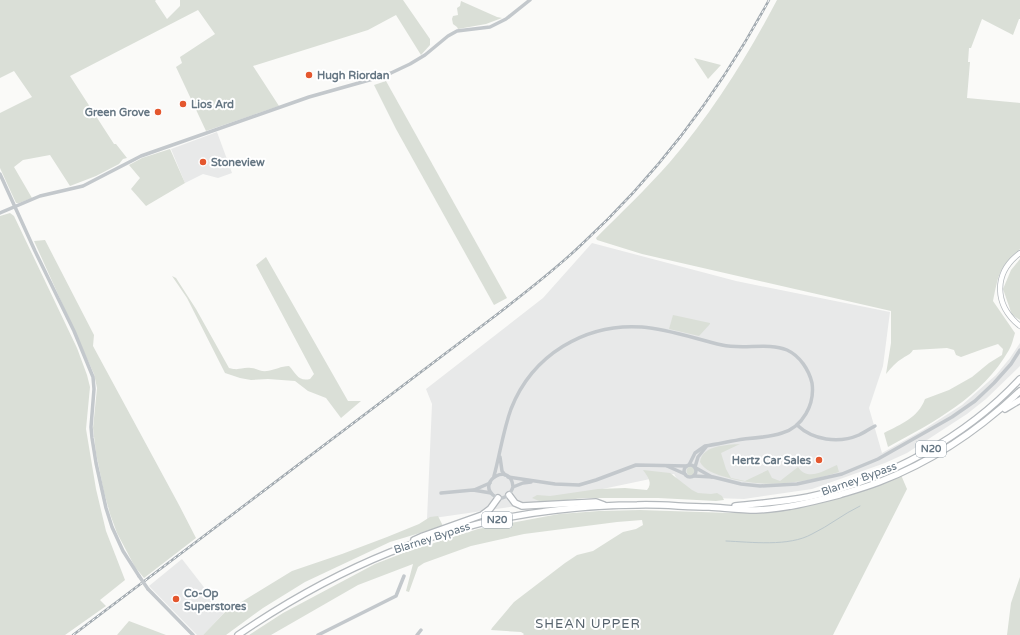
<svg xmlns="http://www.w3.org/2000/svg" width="1020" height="635" viewBox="0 0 1020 635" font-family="'Varela Round',sans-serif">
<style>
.built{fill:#e8e9e9}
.green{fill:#dadfd7}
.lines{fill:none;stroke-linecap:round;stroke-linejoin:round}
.stream{stroke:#bbc7cb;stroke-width:1}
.major-casing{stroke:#b5babe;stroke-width:6}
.highway-casing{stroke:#b4b9bd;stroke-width:8}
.minor{stroke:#c3c8cc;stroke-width:3.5}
.major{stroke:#fff;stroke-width:4.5}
.highway{stroke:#fff;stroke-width:5.5}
.rail-casing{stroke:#a2aab0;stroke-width:2.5}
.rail{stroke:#fff;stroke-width:1;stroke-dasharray:3;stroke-linecap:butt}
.minor-bridge{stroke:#c3c8cc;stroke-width:3.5}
.poi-dot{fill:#e4572e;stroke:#fff;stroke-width:1.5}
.labels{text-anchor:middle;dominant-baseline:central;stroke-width:4;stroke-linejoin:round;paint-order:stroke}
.shield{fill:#fff;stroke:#939fa8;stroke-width:1}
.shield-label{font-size:10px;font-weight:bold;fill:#657683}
.poi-label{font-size:11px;font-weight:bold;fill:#657683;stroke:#fff;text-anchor:start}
.street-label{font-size:11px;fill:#657683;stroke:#fff}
.quarter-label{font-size:13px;letter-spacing:1px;fill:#57646e;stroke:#fff}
</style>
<rect width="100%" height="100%" fill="#fafaf8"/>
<!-- built -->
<g class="built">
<polygon points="217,132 232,173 218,178 203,174 185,183 171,149"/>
<polygon points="592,243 736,281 890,312 883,366 869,408 882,453 923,430 962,405 996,375 1010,358 1020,343 1020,366 986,399 967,414 907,453 885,463 812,489 744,499 713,498 685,492 674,474 531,504 427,519 432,404 426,389 543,298"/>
<polygon points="182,559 224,613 203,635 197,635 149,586"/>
</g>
<!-- green -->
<g class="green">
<polygon points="0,0 156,0 155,1 167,19 180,6 180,0 403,0 430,39 430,45 421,55 396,15 368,30 253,66 279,106 206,131 176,67 182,63 180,57 215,34 198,10 70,76 114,144 116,144 127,158 123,159 119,164 96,176 70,186 50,155 23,160 14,167 32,198 19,203 16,203 0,168 0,113 32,97 14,71 0,78"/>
<path d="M 777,0 L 1020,0 L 1020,19 L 1019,19 L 1013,35 L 982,19 L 971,48 L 969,48 L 968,62 L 970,62 L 967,98 L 1020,103 L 1020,249 C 998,269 999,273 993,301 L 1015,333 C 1013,339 1012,345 1009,350 C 982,397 934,422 888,447 L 884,433 C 901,424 918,418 925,399 L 949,390 L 972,377 L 989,363 L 1002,355 L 1003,349 L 998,344 L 983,349 L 961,357 L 956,355 L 954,350 L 947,348 L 913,350 C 910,355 907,355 903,358 C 896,362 891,368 886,374 L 891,343 L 891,311 L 642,254 L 597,240 L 596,238 C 621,213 647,188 670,162 C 712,113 747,57 777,0 Z"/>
<polygon points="461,1 497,17 502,18 486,24 458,29 457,27 453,24 452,19 453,16 458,15 457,8 460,6"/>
<polygon points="694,58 721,65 708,79"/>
<polygon points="386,81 507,298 494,305 396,129 374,85"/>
<polygon points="170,149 185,183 146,206 131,189 140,178 129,165 142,158"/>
<polygon points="10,213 14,216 77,348 87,375 90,387 86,429 96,489 106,531 125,580 100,600 106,606 65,635 0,635 0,216"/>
<polygon points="45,240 94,335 93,346 179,505 196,538 144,578 135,567 117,533 110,514 104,492 96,453 93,428 97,388 94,374 34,241"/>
<path d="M 266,257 L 348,401 L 361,401 L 341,418 L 326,398 L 308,391 L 295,381 L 268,379 L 251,380 L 240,378 L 225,373 L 187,298 L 172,276 L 176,278 L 196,309 L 229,368 C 240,371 241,367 251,368 C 256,368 261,372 267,371 C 275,370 281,366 289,366 C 296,373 298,382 310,379 L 314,374 L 256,265 Z"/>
<polygon points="1020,259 1020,320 1012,315 1003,289 1011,270"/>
<polygon points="673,315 710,323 710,324 699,336 669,329"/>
<path d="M 740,444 L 721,453 L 726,469 L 731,478 L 745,481 L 768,470 L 772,478 L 780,481 L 798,467 C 808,482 825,470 837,465 L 839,472 C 802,484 760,489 722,476 C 715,474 704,470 700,462 C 702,445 727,445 740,444 Z"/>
<circle cx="691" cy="471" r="4.5"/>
<path d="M 643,470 L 670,473 L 692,490 L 698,493 L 711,494 L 717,493 L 722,496 L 724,500 L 716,501 L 658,498 L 583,498 L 544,503 L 532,498 L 537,495 L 550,496 L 598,489 L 625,488 L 647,490 C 653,483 648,477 643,470 Z"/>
<polygon points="901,475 907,489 833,635 523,635 524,634 521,632 491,630 492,628 514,602 565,563 577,555 593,551 615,537 623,532 636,529 643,525 642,520 617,522 524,534 471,546 424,563 418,567 409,592 406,591 413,564 358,585 271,635 249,635 283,613 375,564 406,552 478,529 559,514 599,511 640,510 731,513 795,508 824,502 855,493"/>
<polygon points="438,516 443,526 390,542 305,582 263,608 226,635 203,635 228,609 243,601 292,571 342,554 387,537 419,524 430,517"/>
<polygon points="1020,577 1020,635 1007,635 1011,603"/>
<polygon points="129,621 166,635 117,635"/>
</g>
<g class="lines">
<!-- stream -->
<path class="stream" d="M 726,541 C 751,542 789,547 812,534 C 829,526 843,514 860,506"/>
<defs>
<path id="major" d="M 1020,253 C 993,273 994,305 1020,326"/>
<g id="highway">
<polyline points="1005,409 1020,400"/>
<polyline points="509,495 515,503 522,506 596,502 604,505"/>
<path d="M 735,506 C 759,503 784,502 808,497 C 887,480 965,438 1020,379"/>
<polyline points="414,540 423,536 482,515 490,509 498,498"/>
<path d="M 238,635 C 336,568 439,523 557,510 C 584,507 611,505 637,505 C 661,504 685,507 709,507 C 725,508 740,510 756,510 C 784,509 812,502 839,495 C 852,491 866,487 879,482 C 931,462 980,429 1020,391"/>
</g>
</defs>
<!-- major casing -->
<use href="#major" class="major-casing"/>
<!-- highway casing -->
<use href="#highway" class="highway-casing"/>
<!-- minor -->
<g class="minor">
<polyline points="0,174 35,251 74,331 93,377 94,389 91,427 92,438 96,463 106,508 112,527 123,551 139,576"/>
<polyline points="0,213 40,196 83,186 141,156 309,97 373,79 391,73 410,64 425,55 448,36 457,31 490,27 506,19 530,0"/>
<path d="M 797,425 C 813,440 838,444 859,435 C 864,433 869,429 875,426"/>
<polyline points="500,457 502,471 505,475"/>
<circle cx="690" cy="471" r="6"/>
<polyline points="667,466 685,474"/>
<polyline points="695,467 698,457 706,447"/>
<polyline points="696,468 712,477"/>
<path d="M 494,476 C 500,454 503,431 511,409 C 532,355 585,323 642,327 C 668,329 696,339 722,345 C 743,350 768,342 787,350 C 800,356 809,370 812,383 C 815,404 803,427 782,433 C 770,437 756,438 744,439 C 731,441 718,444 705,446 L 695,453 L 689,465"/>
<polyline points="694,476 713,477 741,484 760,486 797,484 842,474 878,459 952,417 975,401 994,383 1011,364 1020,350"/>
<polyline points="508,477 555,484 579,485 596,480 636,465 687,466"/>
<path d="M 513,487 C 511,461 477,481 493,495 C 501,502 510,496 513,487 L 523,483 L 531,482"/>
<polyline points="474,490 490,483"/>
<polyline points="441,493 473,490 491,493"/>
<polyline points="148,589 193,635"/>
<polyline points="318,635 396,596 404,576"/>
<polyline points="417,635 421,630"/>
</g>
<!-- major -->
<use href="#major" class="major"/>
<!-- highway -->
<use href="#highway" class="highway"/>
<defs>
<path id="rail" d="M 73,635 L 491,319 C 522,295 554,271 582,244 C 658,174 720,91 769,0"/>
</defs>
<!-- rail casing -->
<use href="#rail" class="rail-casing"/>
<!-- rail -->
<use href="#rail" class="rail"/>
<!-- minor-bridge -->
<polyline class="minor-bridge" points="139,576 148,589"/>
</g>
<!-- markers -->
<g class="poi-dot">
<circle cx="309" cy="75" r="4"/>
<circle cx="183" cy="104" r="4"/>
<circle cx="158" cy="112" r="4"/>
<circle cx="203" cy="162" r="4"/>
<circle cx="819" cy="460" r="4"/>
<circle cx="176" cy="599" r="4"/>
</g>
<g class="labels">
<!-- shield labels -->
<g class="shield">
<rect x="916" y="441" width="30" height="16" rx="3"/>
<rect x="482" y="512" width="30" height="16" rx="3"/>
</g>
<g class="shield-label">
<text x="931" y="449">N20</text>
<text x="497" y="520">N20</text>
</g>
<!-- poi labels -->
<g class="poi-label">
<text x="317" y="75">Hugh Riordan</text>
<text x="191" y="104">Lios Ard</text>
<text x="150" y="112" text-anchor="end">Green Grove</text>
<text x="211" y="162">Stoneview</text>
<text x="811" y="460" text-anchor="end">Hertz Car Sales</text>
<text x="184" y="593">Co-Op<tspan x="184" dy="13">Superstores</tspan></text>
</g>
<!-- street labels -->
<g class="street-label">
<text transform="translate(859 479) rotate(-20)">Blarney Bypass</text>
<text transform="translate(432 538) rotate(-18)">Blarney Bypass</text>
</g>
<!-- quarter labels -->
<g class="quarter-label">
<text x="588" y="624">SHEAN UPPER</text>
</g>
</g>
</svg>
